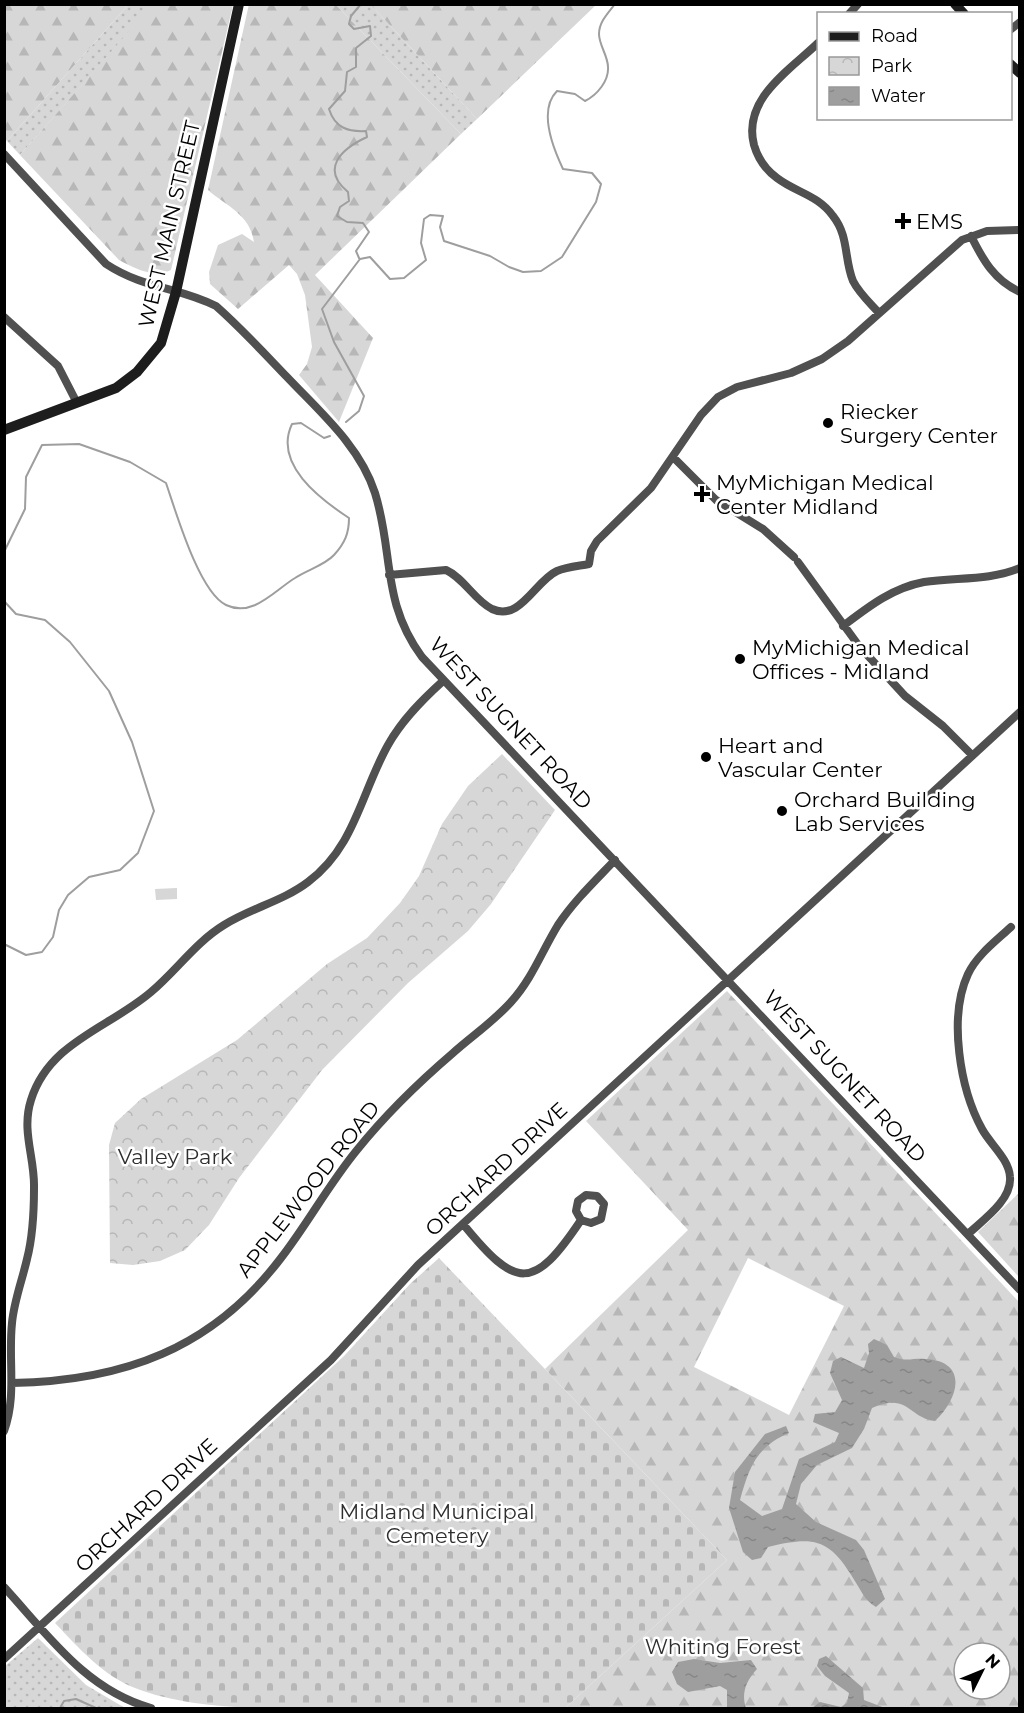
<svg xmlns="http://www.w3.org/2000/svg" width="1024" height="1713" font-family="Montserrat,sans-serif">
<defs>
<pattern id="grass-dots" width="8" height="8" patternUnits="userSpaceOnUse" patternTransform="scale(1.5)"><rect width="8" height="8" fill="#d7d7d7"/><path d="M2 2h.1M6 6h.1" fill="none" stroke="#b7b7b7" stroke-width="1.8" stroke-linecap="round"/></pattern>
<pattern id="forest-firs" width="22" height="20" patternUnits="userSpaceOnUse" patternTransform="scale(1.5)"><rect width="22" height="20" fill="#d7d7d7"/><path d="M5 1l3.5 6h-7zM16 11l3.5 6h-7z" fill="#b7b7b7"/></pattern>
<pattern id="cemetery-stones" width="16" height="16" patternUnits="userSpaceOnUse" patternTransform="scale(1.5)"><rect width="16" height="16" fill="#d7d7d7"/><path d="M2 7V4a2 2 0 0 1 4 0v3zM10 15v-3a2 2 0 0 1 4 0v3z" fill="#b7b7b7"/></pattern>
<pattern id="park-crowns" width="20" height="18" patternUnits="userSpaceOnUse" patternTransform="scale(1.5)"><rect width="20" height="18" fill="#d7d7d7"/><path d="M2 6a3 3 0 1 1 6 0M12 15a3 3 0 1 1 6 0" fill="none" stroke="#b7b7b7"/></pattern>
<pattern id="water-ripples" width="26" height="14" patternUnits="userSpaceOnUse" patternTransform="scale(1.5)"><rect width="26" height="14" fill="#9e9e9e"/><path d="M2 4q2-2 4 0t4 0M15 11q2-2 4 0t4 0" fill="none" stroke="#868686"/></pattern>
</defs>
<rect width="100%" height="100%" fill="#fff"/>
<path fill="url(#grass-dots)" d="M128 5H153L20 155 7 141Z
M336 5H371L477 119 461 134Z
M38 1638 86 1685 125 1708H5V1666Z"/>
<path fill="url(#forest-firs)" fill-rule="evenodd" d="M5 4 128 5 7 141 4 138Z
M153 4 233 5 171 270C153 278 136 269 119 260L20 155Z
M249 4 336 5 461 134 315 275 373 338 339 422 299 375 307 364 312 347 305 295 297 274 289 265 238 309 210 284 209 272 218 245 242 234 254 242C250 214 226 206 208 190Z
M371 5H596L477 119Z
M727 991 1019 1302V1708H565L727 1560 545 1369 688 1230 586 1121ZM748 1258 844 1306 789 1415 694 1367ZM964 1653H1000V1689H964Z
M1019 1193 1020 1275 1018 1276 978 1232Z"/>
<path fill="url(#cemetery-stones)" d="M439 1258 727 1560 565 1708C491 1709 417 1708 342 1708 278 1708 196 1712 135 1688 102 1675 79 1648 55 1623L344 1356 410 1284Z"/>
<path fill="url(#park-crowns)" d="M502 754 555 810 491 904 468 931 408 983 322 1070 239 1178 209 1225 185 1250 160 1261 133 1265 110 1263 109 1145 115 1123 141 1099 237 1040 327 964 367 938 400 903 419 876 442 824 468 786Z"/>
<path fill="#d7d7d7" d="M177 888V899L156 900 155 889Z"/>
<path fill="url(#water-ripples)" d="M874 1339 887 1345 894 1357C906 1362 913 1358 925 1359 970 1361 958 1400 935 1421 908 1418 909 1392 872 1408L864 1429 852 1448 817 1465 801 1484 796 1504 816 1522 856 1540 864 1550 885 1599 876 1607C864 1600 861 1590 853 1578 829 1538 813 1536 768 1547L761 1558 752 1560 743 1552 729 1508 735 1472 765 1434 786 1426 789 1433C756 1447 749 1468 740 1500L762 1516 782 1509 799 1459 835 1442 839 1433 813 1422 815 1414 835 1412 842 1400 830 1373 833 1361 841 1357 864 1368 869 1353 868 1344Z
M826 1656 863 1688 864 1700 885 1708H812L820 1702 841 1707 847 1703 849 1693 825 1676 817 1666 819 1659Z
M694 1659 720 1663 751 1660 757 1669C746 1681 741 1693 746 1708H727V1690L720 1686 688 1692 677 1684 672 1672 678 1662Z"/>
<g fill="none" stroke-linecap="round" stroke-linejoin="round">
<path stroke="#9e9e9e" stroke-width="2" d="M359 258 356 251 369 232 363 223 347 222 337 216 340 207 349 201 348 192C320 169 341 149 367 137L366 131C348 132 335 128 329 109L345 91 347 72 356 67V48L371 36 370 26 354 29 349 24 351 16 361 4
M346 422 359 411 364 396 334 342 322 309 360 259 370 257 390 279 404 278 426 260 421 243 424 219 430 215 443 216 440 227 444 241 490 256 509 267 523 272 541 271 562 257 596 202 601 184 592 173 563 169C553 148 538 110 557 91L575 94 585 101C597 95 609 81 608 67 608 56 599 45 599 34 599 22 608 13 615 4
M4 552 25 509 26 477 42 445 79 444 130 462 166 483C176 512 199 592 226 605 253 618 275 590 295 578 307 570 325 565 334 555 345 543 349 533 349 518 320 499 273 464 292 424L301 423 324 438 330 436
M4 601 16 614 45 620 70 642 109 691 132 742 154 811 138 853 120 870 89 877 68 895 59 910 53 937 42 952 26 955 4 944
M60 1708 64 1701 76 1699 96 1708"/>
<path stroke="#505050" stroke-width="8" d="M849 14 858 4
M1010 30 1020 22
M818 43C790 70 742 99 754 145 758 159 766 170 777 178 797 193 818 195 833 216 849 236 844 259 853 281 859 293 870 303 879 313
M4 154 106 264C144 289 179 287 216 306 241 328 264 353 287 377 320 412 360 446 375 493 394 554 381 601 422 657L1020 1290
M971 236C983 260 994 280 1020 292
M4 317 58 366 77 403
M673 457 716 500 763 529 794 557
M798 562 859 646 905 696 943 726 972 755
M389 575 446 570C464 578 474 600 492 609 520 622 535 581 557 571 567 567 579 566 589 564L591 551 597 541 651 488 701 415 718 397 737 387 791 373 822 359 848 341 962 240 987 231 1020 230
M843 626C868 607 892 588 924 582 956 577 989 581 1020 568
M463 1224C516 1289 533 1292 581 1220L576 1211 578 1201 586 1195 597 1196 604 1204 601 1219 591 1223 581 1220
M968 1234C983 1220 1012 1200 1010 1177 1009 1159 990 1144 982 1129 960 1089 948 1017 968 974 977 955 996 941 1011 927
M12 1383C123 1381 212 1349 281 1258 308 1223 329 1184 357 1150 386 1114 418 1083 453 1053 472 1036 493 1022 511 1002 532 979 542 951 558 925 574 901 595 881 615 860
M4 1431C17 1396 8 1360 12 1323 14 1301 22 1281 27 1259 33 1236 34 1212 34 1188 35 1158 21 1131 31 1100 49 1042 109 1028 151 992 176 971 196 942 224 925 251 908 283 901 308 882 355 847 361 793 388 745 402 720 422 700 443 681
M4 1587C48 1635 86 1690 151 1708
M4 1659 331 1360 418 1265 1020 712"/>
<path stroke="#1d1d1d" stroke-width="10" d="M955 4 964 14
M1010 64 1020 73
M4 430 116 388 137 372 161 343 176 292 239 4"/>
</g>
<g fill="#000" stroke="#fff" stroke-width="2">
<path d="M900 212h6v6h6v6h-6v6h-6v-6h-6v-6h6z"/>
<circle cx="828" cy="423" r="6"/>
<path d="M699 485h6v6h6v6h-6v6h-6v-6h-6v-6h6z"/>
<circle cx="740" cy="659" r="6"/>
<circle cx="706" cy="757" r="6"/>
<circle cx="782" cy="811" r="6"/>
</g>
<g text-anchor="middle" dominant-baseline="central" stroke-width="5" stroke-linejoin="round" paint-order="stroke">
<g font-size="21" fill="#000" stroke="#fff" text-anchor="start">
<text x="916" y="221">EMS</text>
<text x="840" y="411">Riecker<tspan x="840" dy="24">Surgery Center</tspan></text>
<text x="716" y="482">MyMichigan Medical<tspan x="716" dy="24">Center Midland</tspan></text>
<text x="752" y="647">MyMichigan Medical<tspan x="752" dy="24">Offices - Midland</tspan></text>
<text x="718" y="745">Heart and<tspan x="718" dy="24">Vascular Center</tspan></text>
<text x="794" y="799">Orchard Building<tspan x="794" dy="24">Lab Services</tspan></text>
</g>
<g font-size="21" fill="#000" stroke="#fff">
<text transform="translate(169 224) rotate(-77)">WEST MAIN STREET</text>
<text transform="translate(511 723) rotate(47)">WEST SUGNET ROAD</text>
<text transform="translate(845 1076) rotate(47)">WEST SUGNET ROAD</text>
<text transform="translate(496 1169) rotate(-43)">ORCHARD DRIVE</text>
<text transform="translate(308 1189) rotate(-52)">APPLEWOOD ROAD</text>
<text transform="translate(146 1505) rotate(-43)">ORCHARD DRIVE</text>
</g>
<g font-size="21" fill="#2e2e2e" stroke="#fff">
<text x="175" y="1156">Valley Park</text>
<text x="437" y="1511">Midland Municipal<tspan x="437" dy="24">Cemetery</tspan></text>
<text x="723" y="1646">Whiting Forest</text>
</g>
</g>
<rect width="1024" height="1713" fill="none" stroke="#000000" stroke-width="12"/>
<rect x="817" y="12" width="195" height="108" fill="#ffffff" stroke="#999999" stroke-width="1.5"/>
<rect x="829" y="32" width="30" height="9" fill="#1d1d1d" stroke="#999999" stroke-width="1.5"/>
<text x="871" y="42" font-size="18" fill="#000000">Road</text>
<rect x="829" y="57" width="30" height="18" fill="url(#park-crowns)" stroke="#999999" stroke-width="1.5"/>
<text x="871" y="72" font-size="18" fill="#000000">Park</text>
<rect x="829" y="87" width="30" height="18" fill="url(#water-ripples)" stroke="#999999" stroke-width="1.5"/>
<text x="871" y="102" font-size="18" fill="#000000">Water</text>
<g transform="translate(982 1671) rotate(47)"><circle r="28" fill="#ffffff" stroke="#999999" stroke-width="1.5"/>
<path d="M0-4.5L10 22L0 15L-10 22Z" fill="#000000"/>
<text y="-9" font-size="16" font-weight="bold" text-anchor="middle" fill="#000000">N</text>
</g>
</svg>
